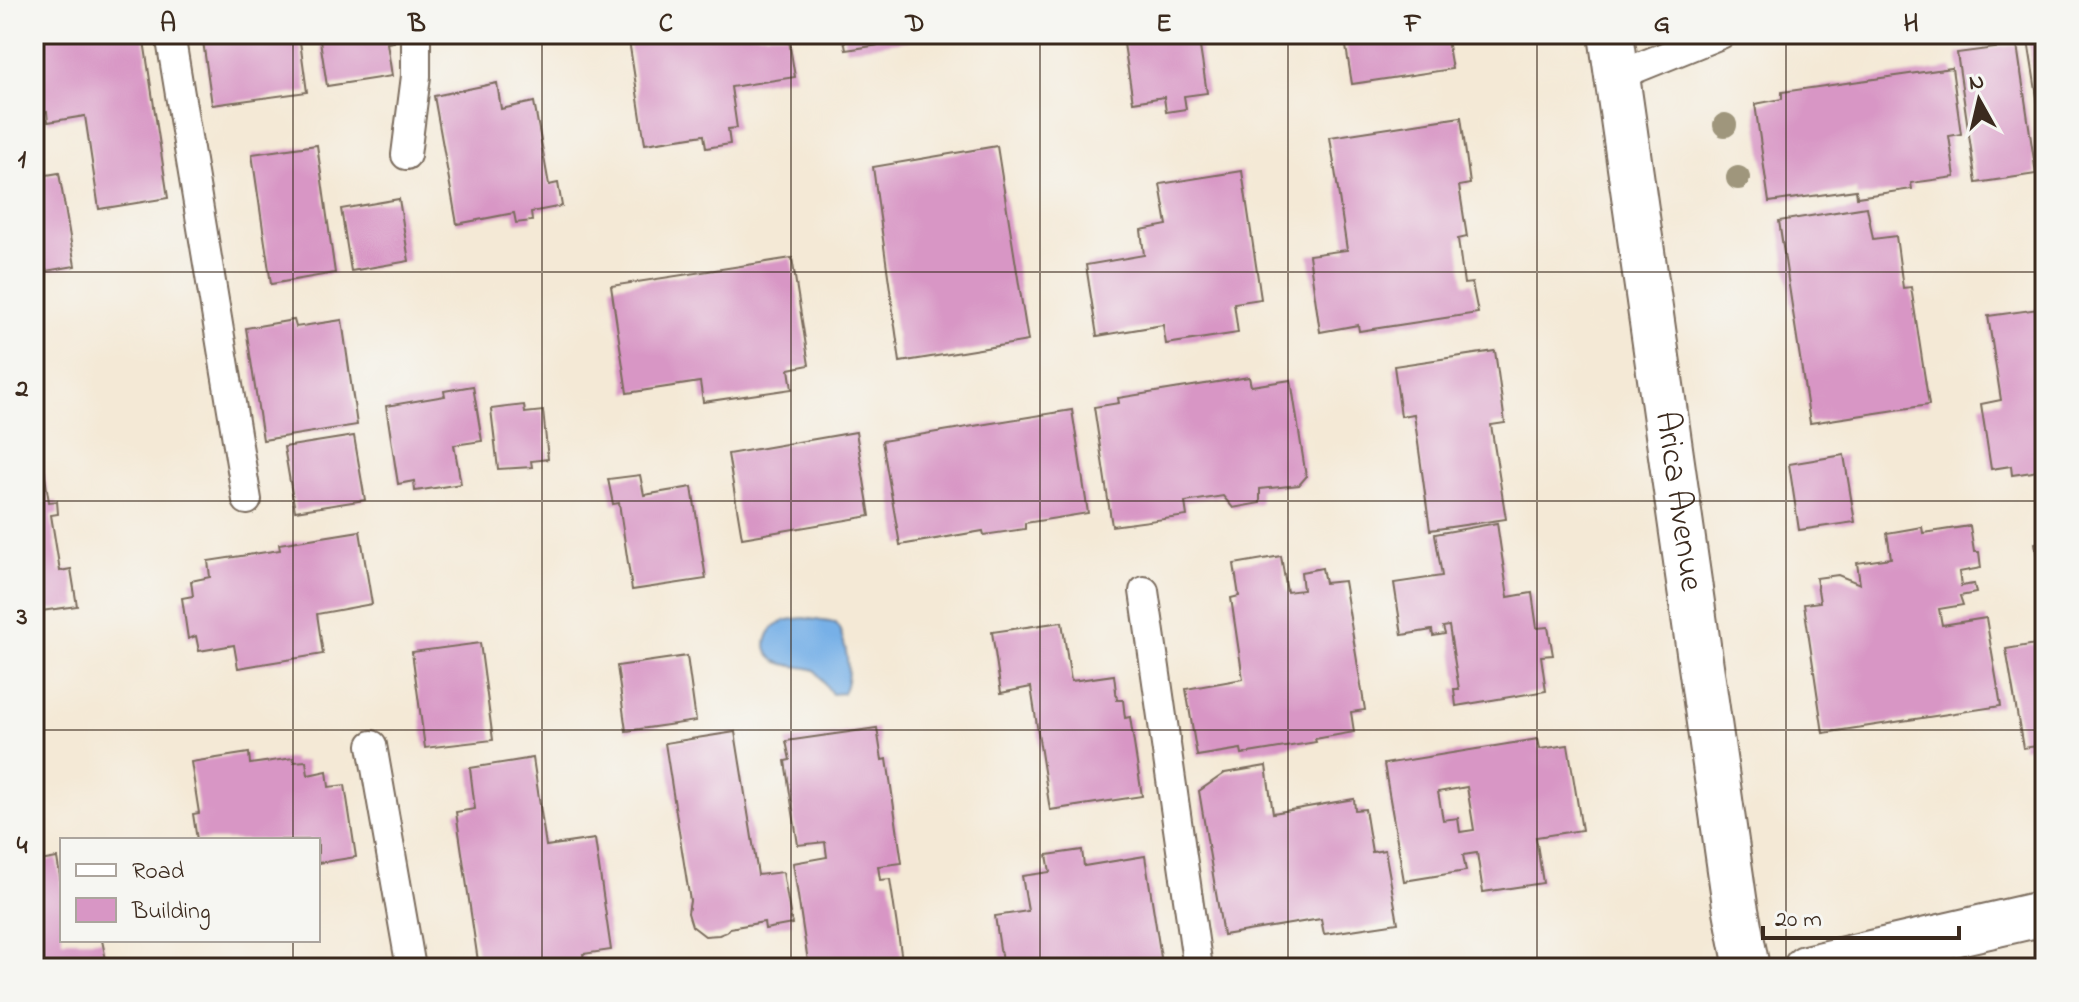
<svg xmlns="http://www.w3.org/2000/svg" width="2079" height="1002" font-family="'Indie Flower',sans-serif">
<rect width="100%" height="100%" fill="#f6f6f2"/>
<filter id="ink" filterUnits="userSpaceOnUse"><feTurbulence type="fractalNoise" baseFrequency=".0125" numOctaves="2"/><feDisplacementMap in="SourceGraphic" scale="16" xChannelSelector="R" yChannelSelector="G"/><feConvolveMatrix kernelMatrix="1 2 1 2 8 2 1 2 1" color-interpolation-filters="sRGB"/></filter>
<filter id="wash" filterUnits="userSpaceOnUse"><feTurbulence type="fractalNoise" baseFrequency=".006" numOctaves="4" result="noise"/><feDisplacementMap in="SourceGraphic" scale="32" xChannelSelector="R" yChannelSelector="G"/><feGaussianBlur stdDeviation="1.8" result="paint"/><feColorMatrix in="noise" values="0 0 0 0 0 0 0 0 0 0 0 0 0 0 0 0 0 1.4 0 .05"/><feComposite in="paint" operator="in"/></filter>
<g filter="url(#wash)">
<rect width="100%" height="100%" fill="#f4e9d6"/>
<path fill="#77b0e7" stroke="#596d82" stroke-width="2" d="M804 618 836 623C846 640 853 675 843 693L832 694 815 670C802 666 788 667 776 661 758 651 767 626 784 621 790 619 797 619 804 618Z"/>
<g id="blocks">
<path fill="#d896c5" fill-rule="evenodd" d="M59 34H143L168 198 99 209 85 116 48 122 47 112 34 114V38Z
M202 34H299L307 92 212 105Z
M319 34H393L394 42 387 43 392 76 327 86Z
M628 34H788L795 77 731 87 737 128 728 129 730 144 706 148 704 135 645 144Z
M843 34H930L931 37 846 50Z
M1139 34H1198L1207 93 1184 96 1186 109 1166 112 1164 97 1133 102 1124 44 1140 40Z
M1344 34H1446L1452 69 1352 84Z
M2027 34H2045V134L2043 135Z
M2017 45 2036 174 1976 183 1957 53Z
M1952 68 1961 134 1949 136 1955 177 1911 183 1912 189 1857 197 1856 190 1769 202 1755 104 1782 99V92Z
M497 83 501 109 534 102 549 185 558 183 562 206 531 212 532 221 516 223 514 213 457 224 434 96Z
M1461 117 1470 184 1459 186 1467 237 1458 239 1464 284 1472 283 1478 313 1359 331 1358 325 1320 332 1309 255 1347 250 1330 137Z
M317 145 335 273 271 284 252 154Z
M997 146 1028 341 900 362 873 167Z
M1242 171 1261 299 1234 303 1238 333 1166 344 1163 325 1097 336 1086 265 1144 255 1141 230 1167 225 1160 184Z
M59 173 75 266 34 273V177Z
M399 199 409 261 351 271 341 209Z
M1867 207 1873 239 1896 236 1903 288 1911 287 1929 405 1810 423 1779 221Z
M792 258 809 365 789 369 792 389 703 402 700 382 627 393 611 286Z
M2045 290V470L2012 475 2011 466 1991 469 1981 404 2001 400 1988 316 2039 309 2037 292Z
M294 320 296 327 342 320 357 425 263 440 246 328Z
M1495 351 1505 423 1491 425 1506 519 1430 530 1414 414 1401 416 1394 366Z
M1249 377 1251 386 1291 380 1306 477 1299 485 1260 489V503L1233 508 1223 496 1185 502 1187 516 1112 526 1094 407 1119 403 1118 398Z
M473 386 482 441 454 445 461 484 415 491 414 481 398 484 386 406 445 396 444 391Z
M524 405 525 413 543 411 548 459 531 461 532 467 498 469 491 409Z
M1072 410 1088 513 1025 523V529L984 535 983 531 900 545 882 441Z
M856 432 870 516 742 538 728 454Z
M354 436 365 500 295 511 284 447Z
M40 445 49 502 57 501 58 514 51 515 60 571 71 569 77 606 34 612V446Z
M1844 455 1855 522 1799 530 1789 464Z
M640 475 644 495 692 487 706 579 632 590 619 503 613 504 608 479Z
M1497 523 1508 597 1532 593 1537 628 1548 627 1553 655 1541 656 1546 691 1456 706 1454 689H1459L1449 626 1443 627 1445 634 1433 636 1432 630 1402 635 1394 583 1442 576 1435 534Z
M1970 526 1974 552H1979L1981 568 1959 572 1961 586 1974 584 1976 593 1960 596 1963 605 1939 609 1942 625 1986 618 2001 706 1823 733 1804 604 1820 602 1816 578 1838 575 1860 584 1857 563 1891 558 1887 533 1922 527 1923 533Z
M360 531 372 604 317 614 323 654 238 668 234 645 199 651 196 636 188 639 182 598 193 596 191 581 210 577 208 561 280 550 279 544Z
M2045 541V595H2043L2035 543Z
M1281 556 1287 592 1303 590 1301 572 1322 568 1325 583 1344 581 1365 710 1351 712 1354 732 1315 739 1316 742 1242 754 1241 749 1197 756 1186 689 1243 679 1231 598 1239 596 1234 564Z
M1062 622 1071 681 1114 675 1117 700H1123L1125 718 1130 717 1142 796 1050 810 1031 687 1001 693 992 632Z
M2041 632H2045V745L2023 748 2006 649 2042 643Z
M480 643 493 740 425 748 412 652Z
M687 656 696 721 626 731 617 666Z
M877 728 882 760 887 759 902 863 878 866 880 880 890 879 902 960 880 963 881 968H809L793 863 827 857 825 842 798 845 785 761 790 760 786 741Z
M735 732 758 875 783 872 792 924 765 929 764 922 730 928 727 932 719 935 705 936 692 926 688 913 690 901 665 743Z
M1538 739 1540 749 1568 745 1582 830 1536 837 1543 883 1483 892 1477 853 1463 855 1466 871 1404 881 1384 764ZM1467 787 1474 830 1460 832 1458 818 1443 820 1438 792Z
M249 753 250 764 293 758 294 762 306 761 308 775 327 771 329 787 345 785 356 857 318 863V840H197L193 814 199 813 191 762Z
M533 758 546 846 595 839 611 950 583 954 585 968H479L456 812 475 809 470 768Z
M1266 766 1273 813 1354 799 1355 810 1365 809 1372 852 1385 850 1398 923 1324 934 1321 919 1223 935 1199 791 1225 773Z
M1082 850 1084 866 1145 856 1162 964 1135 968H1003L995 916 1028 911 1022 876 1050 872 1047 855Z
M57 858 62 888V940H102L106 960 58 968H34V862Z"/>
</g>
</g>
<g filter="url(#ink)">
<use href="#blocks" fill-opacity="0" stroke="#7c6d5e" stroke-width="2"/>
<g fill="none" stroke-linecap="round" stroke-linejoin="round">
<g stroke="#7c6d5e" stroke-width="32">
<path id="lane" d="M170 34 247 500
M1617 76 1721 34
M406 155 416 76V34
M1144 591 1198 968
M372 745 411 968"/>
</g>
<g stroke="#7c6d5e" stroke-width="48">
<g id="street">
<path id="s1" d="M1611 34 1735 905 1747 968"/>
<path d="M1806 968 2045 913"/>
</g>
</g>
<use href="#lane" stroke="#fff" stroke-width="28"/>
<use href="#street" stroke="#fff" stroke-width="44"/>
</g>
<g fill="#9f967c">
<circle cx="1725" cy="125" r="12"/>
<circle cx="1738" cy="178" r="12"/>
</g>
</g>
<path fill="none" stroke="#3b2a1e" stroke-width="2" stroke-opacity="0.55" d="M293 34V840M542 34V968M791 34V968M1040 34V968M1288 34V968M1537 34V968M1786 34V968M34 272H2045M34 501H2045M34 730H2045M293 940V968"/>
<g text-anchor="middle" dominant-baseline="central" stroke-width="6" stroke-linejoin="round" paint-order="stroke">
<g font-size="34" fill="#3b2a1e" stroke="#f6f6f2">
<text stroke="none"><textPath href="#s1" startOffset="472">Arica Avenue</textPath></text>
</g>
</g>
<rect width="2079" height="1002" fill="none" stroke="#f6f6f2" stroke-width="88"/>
<rect x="60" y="838" width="260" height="104" fill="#f6f6f2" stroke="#aba49d" stroke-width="2"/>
<rect x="76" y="864" width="40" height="12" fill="#ffffff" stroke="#aba49d" stroke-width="2"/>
<text x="132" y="878" font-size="24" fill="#3b2a1e">Road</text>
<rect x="76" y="898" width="40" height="24" fill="#d896c5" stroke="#aba49d" stroke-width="2"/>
<text x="132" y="918" font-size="24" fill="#3b2a1e">Building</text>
<g transform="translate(1979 100) rotate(352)" stroke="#f6f6f2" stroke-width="6" paint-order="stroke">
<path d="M0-6L14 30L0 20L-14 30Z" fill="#3b2a1e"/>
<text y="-12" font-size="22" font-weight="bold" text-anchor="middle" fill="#3b2a1e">N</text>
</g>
<path d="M1763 926v12h196v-12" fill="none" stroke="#3b2a1e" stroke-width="4"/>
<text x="1775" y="926" font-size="24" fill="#3b2a1e" stroke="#f6f6f2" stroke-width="6" paint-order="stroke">20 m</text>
<rect x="44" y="44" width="1991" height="914" fill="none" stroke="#3b2a1e" stroke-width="3"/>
<g font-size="26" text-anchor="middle" font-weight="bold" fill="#3b2a1e">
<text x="168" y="31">A</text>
<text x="417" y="31">B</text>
<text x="666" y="31">C</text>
<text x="915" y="31">D</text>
<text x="1164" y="31">E</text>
<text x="1413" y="31">F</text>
<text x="1662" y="31">G</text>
<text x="1911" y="31">H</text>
<text x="22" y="167">1</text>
<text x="22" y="396">2</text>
<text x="22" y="624">3</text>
<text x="22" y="853">4</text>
</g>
</svg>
